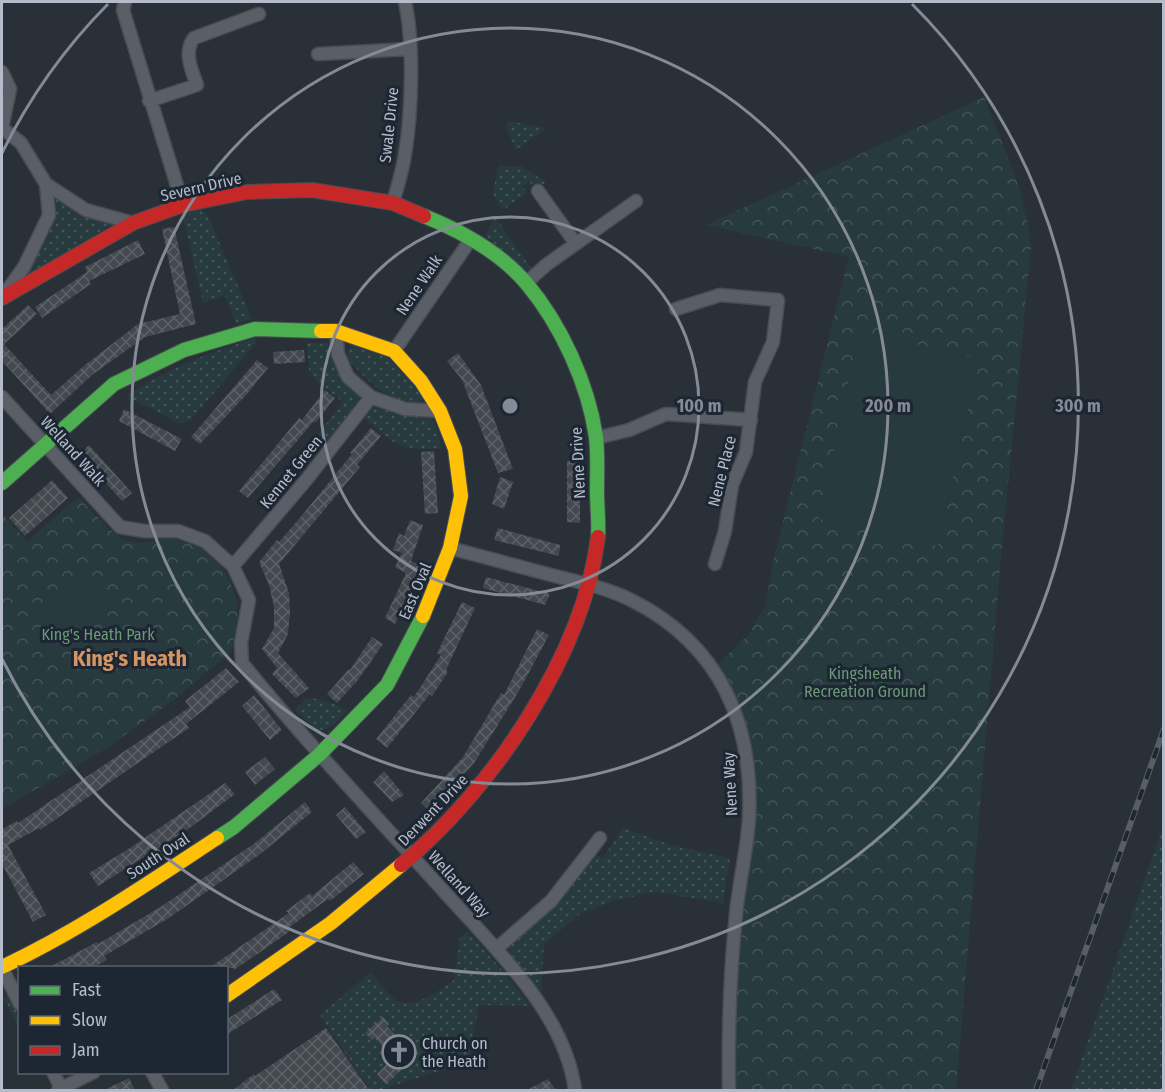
<svg xmlns="http://www.w3.org/2000/svg" width="1165" height="1092" font-family="'Fira Sans Condensed',sans-serif">
<defs>
<pattern id="grass-dots" width="8" height="8" patternUnits="userSpaceOnUse" patternTransform="scale(1.5)"><rect width="8" height="8" fill="#273a3e"/><path d="M2 2h.1M6 6h.1" fill="none" stroke="#445559" stroke-width="1.8" stroke-linecap="round"/></pattern>
<pattern id="park-crowns" width="20" height="18" patternUnits="userSpaceOnUse" patternTransform="scale(1.5)"><rect width="20" height="18" fill="#273a3e"/><path d="M2 6a3 3 0 1 1 6 0M12 15a3 3 0 1 1 6 0" fill="none" stroke="#445559"/></pattern>
<pattern id="building-cross-hatch" width="8" height="8" patternUnits="userSpaceOnUse" patternTransform="scale(1.5)"><rect width="8" height="8" fill="#444950"/><path d="M0 0l8 8M0 8l8-8" fill="none" stroke="#5d6168"/></pattern>
</defs>
<rect width="100%" height="100%" fill="#2a3038"/>
<path fill="url(#grass-dots)" d="M509 121 547 128 516 150 506 127Z
M498 166H521L546 182 537 189 529 182 523 187 527 193 503 210 493 194Z
M58 199 94 220 113 224 30 274 27 270C45 243 53 233 56 200Z
M200 209 207 214 252 319 236 323 225 295 203 303 183 216Z
M495 217 531 268 527 271 485 236Z
M254 338 256 343 190 421 179 423 126 396C168 368 206 354 254 338Z
M307 343H328L333 360 363 394 307 469 297 462 343 402 320 384 309 371Z
M353 343 385 355 425 395 420 402C392 408 365 378 348 359L347 351Z
M375 404 395 413 432 419 439 435 441 448C397 452 395 443 362 417Z
M313 698 338 705 347 711C323 738 318 735 295 709L305 699Z
M1163 827V1090H1071Z
M623 828 671 845 730 858 723 903 654 892 613 901 581 913 544 944 541 993 509 954V943L563 897 594 854 603 858Z
M468 932 502 970 530 1006 479 1005 468 1062 379 1090H370L320 1015 371 972C378 980 384 991 393 998 411 1013 438 991 454 980L460 937Z
M9 995 19 1016V1029L4 998Z"/>
<path fill="url(#park-crowns)" d="M984 97C1002 145 1028 196 1031 248L1001 557 956 1090H737C733 1029 736 969 742 908 745 878 753 848 755 818 760 759 745 715 717 665L749 634 765 606 775 554 849 257 706 225Z
M78 497 109 529 123 540 144 543 169 537 197 545 217 559 229 578 238 605 236 630 230 653 173 700 107 748 2 809V514L27 541Z"/>
<path fill="#273a3e" d="M859 332 979 358 938 546 819 519Z
M88 579 108 609 61 642 40 612Z"/>
<path fill="url(#building-cross-hatch)" d="M174 227 196 324 145 337 92 375 50 414 2 361V329L28 305 37 314 4 344 51 395 85 365 138 324 180 314 162 229Z
M138 240 145 254 89 281 91 284 42 318 35 307 87 272 85 267Z
M304 350 305 362 274 364 273 352Z
M458 353 481 385 513 469 498 473 462 380 447 361Z
M257 360 268 368 248 393 200 444 191 437Z
M325 390 335 398 316 422 314 421 248 498 239 491 299 418 302 420Z
M124 409 182 439 175 451 119 421Z
M371 428 381 436 357 465 360 467 279 564 289 593 290 611 288 634 278 653 309 688 296 698 272 674 277 668 262 649 274 628V607L269 585 259 562 277 540 279 542 299 519 352 454 350 453Z
M89 445 132 493 122 501 80 454Z
M434 451 438 513 425 514 421 452Z
M580 460V523L567 522V461Z
M500 477 513 482 504 509 492 504Z
M52 480 68 498 25 536 9 518Z
M410 520 423 525 411 561 422 566 395 624 385 618 406 573 395 567 402 553 393 550 399 533 404 536Z
M498 528 560 545 559 556 494 540Z
M486 577 550 594 545 605 483 588Z
M462 602 475 608 446 670 448 672 432 696 430 694 387 748 376 739 411 695 414 697 441 655 437 653Z
M537 629 549 635 519 691 474 763 430 812 421 803 463 757 501 693 504 695Z
M372 637 383 644 358 680 337 703 327 694 349 669 350 670Z
M226 668 239 682 186 724 189 728 40 830 39 828 8 845 46 915 33 922 2 864V829L17 821 18 823 190 707 185 701Z
M254 695 282 730 270 740 242 706Z
M265 757 275 769 255 785 245 772Z
M384 771 404 795 392 802 373 782Z
M225 783 235 794 187 830 98 886 89 873 130 848Z
M305 802 312 812 259 855 169 918 104 956 107 960 92 968H48L97 942 98 944 162 906 255 843Z
M345 807 366 832 356 839 336 815Z
M353 862 364 874 330 901 328 899 287 929 289 932 234 970 233 968H209L289 913 286 911 310 893 312 896Z
M274 989 282 1000 226 1035V1020Z
M383 1017 389 1024 387 1026 410 1051 408 1053 413 1059 386 1084 377 1074 393 1058 375 1038 372 1040 365 1033Z
M326 1028 369 1090H233L254 1074 255 1076Z
M129 1078 135 1090H104Z
M548 1079 556 1090H527Z"/>
<g fill="none" stroke-linecap="round" stroke-linejoin="round">
<g stroke="#484c53" stroke-width="15">
<path id="street" d="M125 2 123 10 183 205
M318 54 409 49
M2 72 10 89 2 128
M149 101 197 85C192 71 183 52 194 38L259 14
M2 128 21 143 46 184 86 210 133 223
M538 191 576 244
M393 203C397 187 403 170 405 154 412 112 414 42 405 2
M526 283 546 265 636 201
M6 292 24 267 49 215 46 184
M676 309 720 295 778 300 773 342 755 382 746 452 732 485 725 531 715 564
M336 331 338 354 348 377 371 397 405 409 440 411
M394 351 471 239
M2 397 120 527 144 531H178L205 541 233 566 249 600 241 643 242 663C289 721 339 776 389 831 417 861 444 892 472 922 515 970 566 1023 575 1090
M596 438 629 430 666 414 751 420
M450 548C484 557 518 566 551 575 579 582 608 588 633 601 721 646 754 725 749 819 747 851 739 882 736 914 730 973 728 1031 729 1090
M233 566 307 479 371 397
M496 949 551 901 600 838
M2 968 20 1004
M53 1072 62 1090
M152 1072 162 1090
M58 1090 94 1072"/>
</g>
<g stroke="#484c53" stroke-width="16">
<path id="fast" d="M424 216C461 231 501 253 527 284 561 325 588 383 596 437 598 454 597 474 597 491 597 507 599 522 598 537
M2 483 114 384 184 350 255 329 321 331
M217 838 234 827 319 755 387 685 423 616"/>
</g>
<g stroke="#484c53" stroke-width="16">
<path id="slow" d="M321 331H336L394 351 421 381 440 411 455 449 461 496 450 548 423 616
M2 967C77 932 147 884 217 838
M226 996 331 923 401 865"/>
</g>
<g stroke="#484c53" stroke-width="16">
<path id="jam" d="M2 298 133 223 183 205 247 192 312 190 393 203 424 216
M401 865C492 790 583 656 598 537"/>
</g>
<use href="#street" stroke="#5a5e66" stroke-width="12"/>
<use href="#fast" stroke="#4caf50" stroke-width="14"/>
<use href="#slow" stroke="#ffc107" stroke-width="14"/>
<use href="#jam" stroke="#c62828" stroke-width="14"/>
<g stroke="#595d64" stroke-width="6">
<path id="rail" d="M1036 1090 1164 729"/>
</g>
<use href="#rail" stroke="#1d2633" stroke-width="4" stroke-dasharray="11" stroke-linecap="butt"/>
</g>
<g fill="none" stroke="#848b96" stroke-width="3">
<circle cx="510" cy="406" r="189"/>
<circle cx="510" cy="406" r="378"/>
<path d="M2 153A568 568 0 0 1 108 4M912 4A568 568 0 1 1 2 659"/>
</g>
<defs>
<g id="church-ring" transform="scale(1.725)"><circle r="9.5" fill="#1d2633" stroke="#848b96" stroke-width="1.5"/><path d="M-1.2-6h2.4v3.5h3.3v2.4h-3.3V6h-2.4V-.1h-3.3v-2.4h3.3Z" fill="#848b96"/></g>
</defs>
<g fill-rule="evenodd">
<use href="#church-ring" x="399" y="1052"/>
</g>
<g text-anchor="middle" dominant-baseline="central" stroke-width="6" stroke-linejoin="round" paint-order="stroke">
<g font-size="16" fill="#b4bcc9" stroke="#1d2633">
<text transform="translate(389 125) rotate(-84)">Swale Drive</text>
<text transform="translate(201 187) rotate(-13)">Severn Drive</text>
<text transform="translate(419 285) rotate(-56)">Nene Walk</text>
<text transform="translate(73 451) rotate(48)">Welland Walk</text>
<text transform="translate(578 463) rotate(-93)">Nene Drive</text>
<text transform="translate(722 471) rotate(-76)">Nene Place</text>
<text transform="translate(291 472) rotate(-51)">Kennet Green</text>
<text transform="translate(415 591) rotate(-67)">East Oval</text>
<text transform="translate(730 784) rotate(-93)">Nene Way</text>
<text transform="translate(433 810) rotate(-46)">Derwent Drive</text>
<text transform="translate(158 856) rotate(-33)">South Oval</text>
<text transform="translate(459 884) rotate(48)">Welland Way</text>
</g>
<g font-size="16" fill="#6b9a76" stroke="#1d2633">
<text x="98" y="634">King's Heath Park</text>
<text x="865" y="673">Kingsheath<tspan x="865" dy="18">Recreation Ground</tspan></text>
</g>
<g font-size="16" fill="#b4bcc9" stroke="#1d2633" text-anchor="start">
<text x="422" y="1043">Church on<tspan x="422" dy="18">the Heath</tspan></text>
</g>
<g font-size="22" font-weight="bold" fill="#d59563" stroke="#1d2633">
<text x="130" y="658">King's Heath</text>
</g>
</g>
<circle cx="510" cy="406" r="9" fill="#848b96" stroke="#1d2633" stroke-width="3"/>
<g font-size="18" text-anchor="middle" font-weight="bold" fill="#848b96" stroke="#1d2633" stroke-width="6" stroke-linejoin="round" paint-order="stroke">
<text x="699" y="412">100 m</text>
<text x="888" y="412">200 m</text>
<text x="1078" y="412">300 m</text>
</g>
<rect width="1165" height="1092" fill="none" stroke="#b4bcc9" stroke-width="6"/>
<rect x="18" y="966" width="210" height="108" fill="#1d2633" stroke="#59626f" stroke-width="1.5"/>
<rect x="30" y="986" width="30" height="9" fill="#4caf50" stroke="#59626f" stroke-width="1.5"/>
<text x="72" y="996" font-size="18" fill="#b4bcc9">Fast</text>
<rect x="30" y="1016" width="30" height="9" fill="#ffc107" stroke="#59626f" stroke-width="1.5"/>
<text x="72" y="1026" font-size="18" fill="#b4bcc9">Slow</text>
<rect x="30" y="1046" width="30" height="9" fill="#c62828" stroke="#59626f" stroke-width="1.5"/>
<text x="72" y="1056" font-size="18" fill="#b4bcc9">Jam</text>
</svg>
